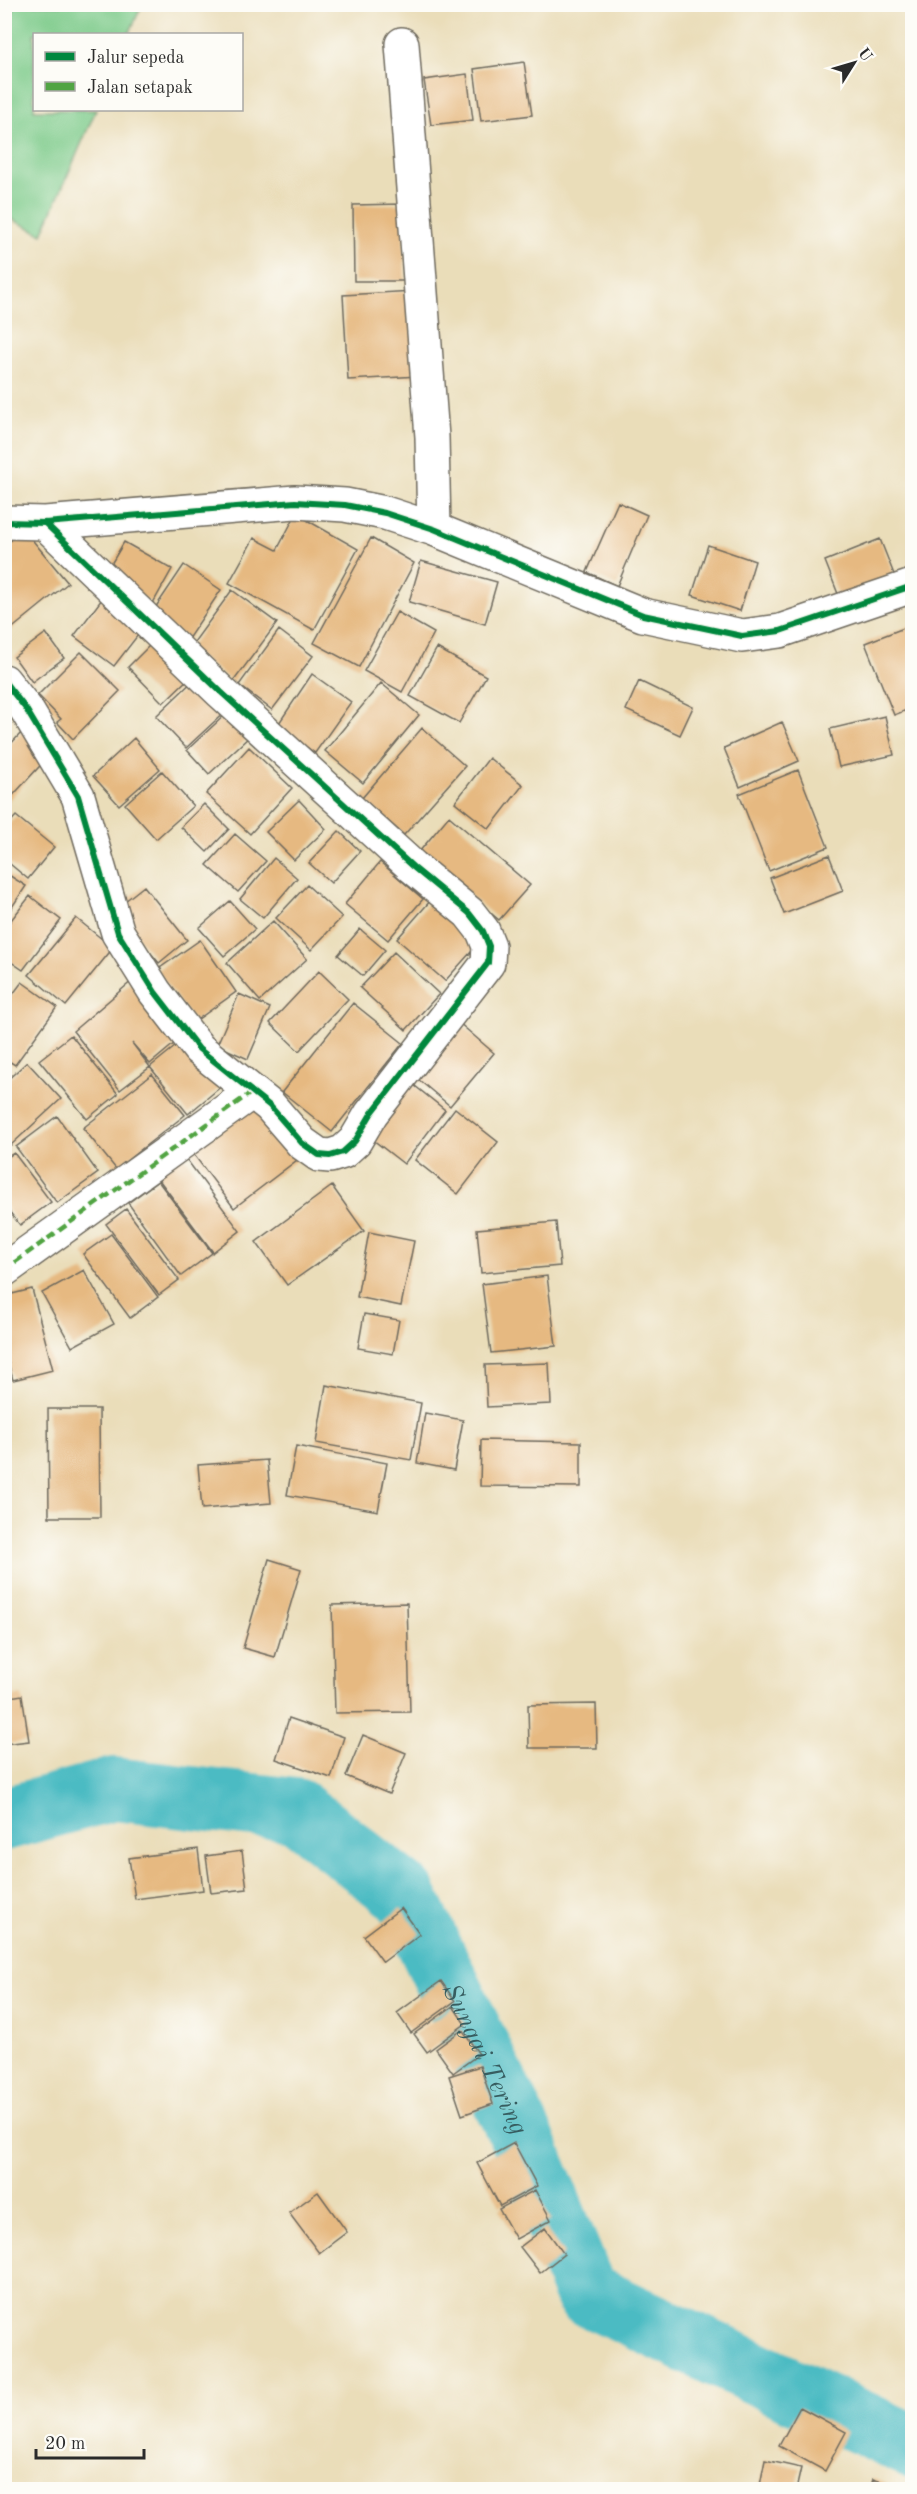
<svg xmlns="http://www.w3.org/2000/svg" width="917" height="2494" font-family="'Old Standard TT',serif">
<rect width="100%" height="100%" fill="#fdfcf7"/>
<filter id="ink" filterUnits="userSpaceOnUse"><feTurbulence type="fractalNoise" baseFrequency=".0167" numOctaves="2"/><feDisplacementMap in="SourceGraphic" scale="12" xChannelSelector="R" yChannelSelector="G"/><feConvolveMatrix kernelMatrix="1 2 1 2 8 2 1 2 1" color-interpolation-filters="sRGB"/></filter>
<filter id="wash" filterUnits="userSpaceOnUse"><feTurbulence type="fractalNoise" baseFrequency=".008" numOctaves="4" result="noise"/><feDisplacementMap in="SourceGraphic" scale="24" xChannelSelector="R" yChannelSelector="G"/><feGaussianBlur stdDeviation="1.35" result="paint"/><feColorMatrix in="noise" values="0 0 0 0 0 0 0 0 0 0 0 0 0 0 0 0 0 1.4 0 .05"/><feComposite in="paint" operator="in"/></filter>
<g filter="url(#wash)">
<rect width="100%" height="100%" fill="#eaddb9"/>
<path fill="#7bca89" stroke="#537a5a" stroke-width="1.5" d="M15 5H142L129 34H34V110H96L42 234 5 216 4 36Z"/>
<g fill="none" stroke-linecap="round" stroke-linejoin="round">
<path stroke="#4cbbc3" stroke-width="64" id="s1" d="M4 1819 114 1789 296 1810 405 1895 525 2144 586 2294 912 2446"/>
</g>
<g id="blocks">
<path fill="#e6b981" d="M524 62 532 115 481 121 474 69Z
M467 74 473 120 431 125 424 80Z
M403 204 405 281H354L353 205Z
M414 291 419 376 348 380 343 295Z
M618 502 647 515 617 586 587 572Z
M296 514 358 549 314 630 229 583 254 538 277 550Z
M24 530 68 583 4 635V546Z
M371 538 414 563 359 667 314 643Z
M880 539 897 582 842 604 825 561Z
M124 542 172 569 153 603 104 576Z
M708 545 755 561 740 611 692 595Z
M421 561 497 582 485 624 409 602Z
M184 565 221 590 188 639 151 614Z
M232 590 277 623 233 682 189 649Z
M105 595 145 626 114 666 74 636Z
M397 612 434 633 402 692 364 671Z
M909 626 912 635V708L894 715 865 643Z
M279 630 313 656 272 710 239 685Z
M46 633 64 658 32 682 14 657Z
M158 637 194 673 163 703 128 667Z
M437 648 486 676 459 723 410 696Z
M81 652 120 691 73 739 57 722 61 719 38 695Z
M312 674 351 702 315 753 277 726Z
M199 675 229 708 186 748 156 716Z
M639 681 693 707 680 735 626 710Z
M381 683 419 715 363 783 325 751Z
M227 713 249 737 209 774 187 750Z
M885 716 894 755 839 767 830 729Z
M782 722 799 761 740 787 724 748Z
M422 728 465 766 404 835 362 798Z
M22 732 49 756 4 805V751Z
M134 738 160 769 119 805 93 776Z
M249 747 292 788 250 834 206 794Z
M489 758 523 785 489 829 455 802Z
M798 770 828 847 769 871 739 794Z
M162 771 193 806 156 839 125 804Z
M299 800 326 829 294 860 266 832Z
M204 804 229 829 207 852 181 827Z
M16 816 54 847 28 879 4 859V829Z
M449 816 530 885 499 920 419 852Z
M339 831 360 851 331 883 309 863Z
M235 834 266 861 238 892 207 865Z
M829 855 843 891 784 914 770 878Z
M274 858 297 878 263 918 240 899Z
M380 862 423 899 388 940 345 904Z
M4 872 26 886 4 919Z
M307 885 342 917 311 950 276 918Z
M144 886 187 940 159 963 115 909Z
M30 896 61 920 23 970 4 957V929Z
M431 900 480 942 445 981 397 939Z
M230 901 255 929 224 956 199 928Z
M76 918 113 948 66 1006 29 975Z
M273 921 307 959 260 1001 227 963Z
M360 929 385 950 363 976 338 955Z
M200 940 236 992 194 1022 157 970Z
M394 952 439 994 406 1030 360 988Z
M319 971 348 999 299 1051 270 1023Z
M133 980 181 1038 150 1064 132 1043 150 1067 120 1090 73 1031Z
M22 982 57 1007 15 1065 4 1058V1006Z
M239 994 270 1008 248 1059 217 1045Z
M353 1003 403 1043 332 1132 282 1092Z
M458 1022 494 1053 450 1106 413 1075Z
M71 1035 118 1094 87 1119 39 1060Z
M186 1038 223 1085 188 1114 150 1067Z
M27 1062 61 1099 11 1145 4 1138V1083Z
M152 1074 185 1115 116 1169 83 1128Z
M405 1078 445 1110 404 1164 363 1132Z
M254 1103 297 1160 234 1208 191 1151Z
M455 1108 498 1142 458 1194 415 1160Z
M57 1116 98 1173 57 1203 16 1147Z
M178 1148 240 1231 213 1252 151 1169Z
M14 1153 51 1202 20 1225 4 1205V1159Z
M158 1181 212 1253 181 1276 128 1203Z
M332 1186 364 1231 287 1285 256 1242Z
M126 1209 179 1280 159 1295 106 1224Z
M556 1222 560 1266 481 1273 477 1229Z
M369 1232 414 1241 401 1306 357 1297Z
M111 1234 158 1297 130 1318 83 1254Z
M84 1270 114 1324 72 1347 42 1293Z
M547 1276 556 1346 491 1353 482 1284Z
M32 1289 53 1370 13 1380 4 1347V1296Z
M364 1314 399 1320 393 1354 358 1348Z
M549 1363 551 1404 487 1407 485 1365Z
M326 1385 421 1403 411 1460 316 1443Z
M48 1409H99L100 1517H49Z
M425 1413 463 1420 454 1470 417 1463Z
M481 1440 581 1442V1487L480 1486Z
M296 1446 387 1463 378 1511 287 1495Z
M267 1460 271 1503 202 1509 198 1465Z
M269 1559 301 1569 275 1657 243 1648Z
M407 1603 410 1712 335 1713 332 1605Z
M22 1695 29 1741 4 1744V1698Z
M596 1704 597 1748H529L528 1705Z
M289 1718 344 1737 331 1778 276 1759Z
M363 1735 406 1753 389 1794 346 1776Z
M198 1849 203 1890 135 1899 129 1858Z
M242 1851 247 1889 211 1893 206 1856Z
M401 1908 420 1934 383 1962 364 1936Z
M441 1981 455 2001 411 2033 397 2013Z
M453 2006 465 2024 427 2052 414 2034Z
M462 2030 479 2054 453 2073 436 2049Z
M480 2066 493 2104 462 2115 449 2076Z
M514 2143 537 2186 500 2206 477 2163Z
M535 2190 551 2220 516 2239 499 2209Z
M318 2192 347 2232 319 2253 289 2213Z
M545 2228 564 2254 540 2273 520 2247Z
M800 2407 846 2432 825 2471 779 2446Z
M765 2460 801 2468 796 2490H759Z
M873 2479 902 2489 901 2490H870Z"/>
</g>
</g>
<g filter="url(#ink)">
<use href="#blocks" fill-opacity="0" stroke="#6e695d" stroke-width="1.5"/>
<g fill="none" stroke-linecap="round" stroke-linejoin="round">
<g stroke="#6e695d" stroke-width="36">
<path id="minor" d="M402 44 432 437 434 529
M4 522 45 523 295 502 345 505 385 513 434 529 643 615 742 636 780 631 912 586
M4 681 26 709 78 796 118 933 155 992 199 1049 270 1106 302 1143 319 1155 330 1156 343 1152 355 1141 371 1114 488 963 489 946 483 931 469 913 413 867 221 692 45 523
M4 1270 252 1092"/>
</g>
<use href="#minor" stroke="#fff" stroke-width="33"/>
<path stroke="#51a443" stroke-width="4.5" stroke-dasharray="9 4.5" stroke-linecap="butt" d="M4 1270 252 1092"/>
<g stroke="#fdfcf7" stroke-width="10">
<path id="cycleway" d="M4 522 45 523 295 502 345 505 385 513 434 529 643 615 742 636 780 631 912 586
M4 681 26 709 78 796 118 933 155 992 199 1049 270 1106 302 1143 319 1155 330 1156 343 1152 355 1141 371 1114 488 963 489 946 483 931 469 913 413 867 221 692 45 523"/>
</g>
<use href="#cycleway" stroke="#00873e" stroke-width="6"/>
</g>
</g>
<g text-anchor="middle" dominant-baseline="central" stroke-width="5" stroke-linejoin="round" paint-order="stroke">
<g font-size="26" font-style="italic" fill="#375d60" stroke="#fdfcf7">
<text stroke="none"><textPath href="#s1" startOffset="618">Sungai Tering</textPath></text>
</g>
</g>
<rect width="917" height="2494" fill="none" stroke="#fdfcf7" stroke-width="24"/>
<rect x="33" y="33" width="210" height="78" fill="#fdfcf7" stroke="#a9a8a5" stroke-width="1.5"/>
<rect x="45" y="52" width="30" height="9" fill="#00873e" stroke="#a9a8a5" stroke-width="1.5"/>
<text x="87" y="63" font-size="18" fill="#2b2b2b">Jalur sepeda</text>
<rect x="45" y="82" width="30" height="9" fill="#51a443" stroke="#a9a8a5" stroke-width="1.5"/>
<text x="87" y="93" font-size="18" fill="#2b2b2b">Jalan setapak</text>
<g transform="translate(854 63) rotate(53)" stroke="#fdfcf7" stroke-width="4.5" paint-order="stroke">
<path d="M0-4.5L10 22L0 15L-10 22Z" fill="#2b2b2b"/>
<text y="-9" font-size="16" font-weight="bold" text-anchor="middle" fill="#2b2b2b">U</text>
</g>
<path d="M36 2449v9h108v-9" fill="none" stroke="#2b2b2b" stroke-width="3"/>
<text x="45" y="2449" font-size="18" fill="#2b2b2b" stroke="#fdfcf7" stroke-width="4.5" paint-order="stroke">20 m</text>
</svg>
